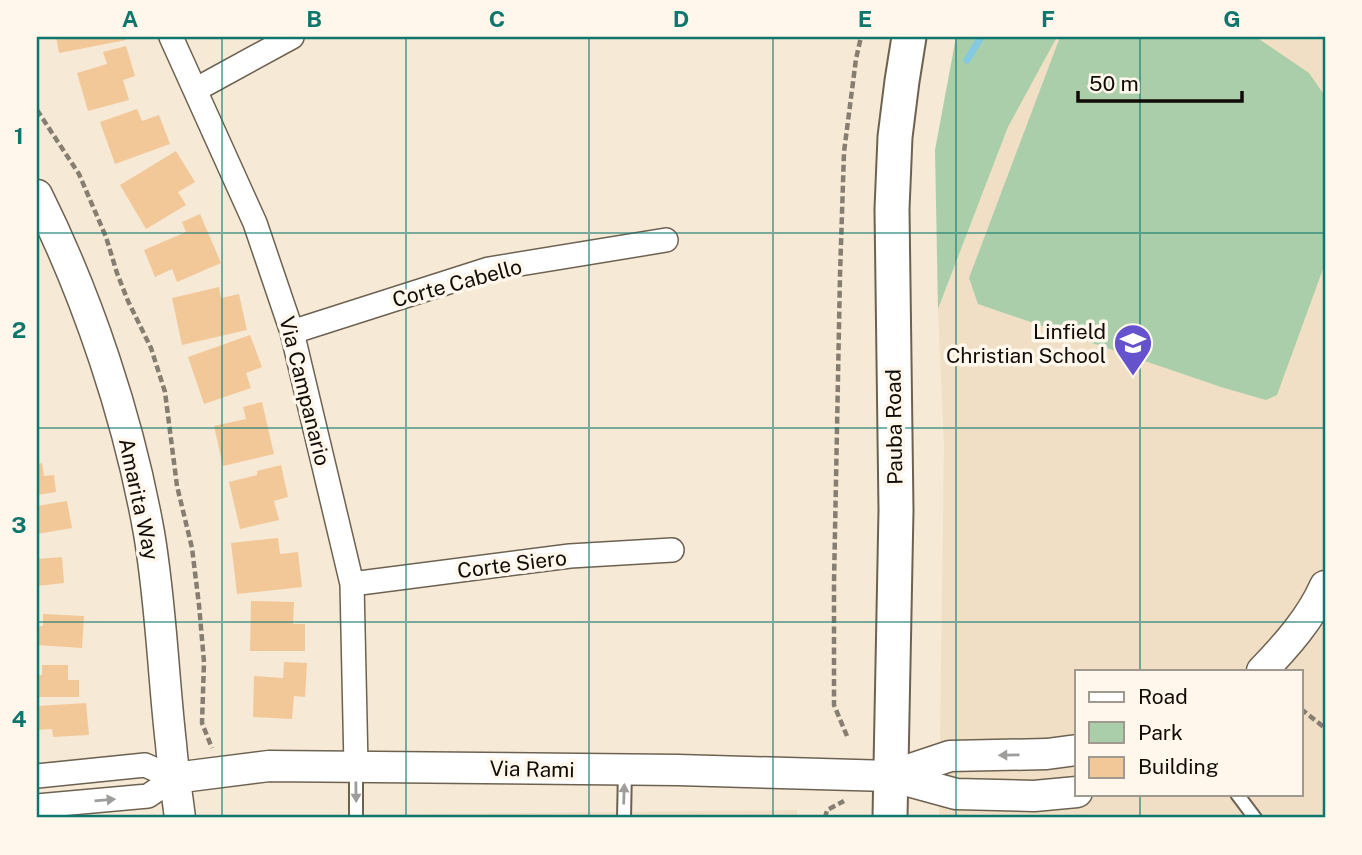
<svg xmlns="http://www.w3.org/2000/svg" width="1362" height="855" font-family="'Public Sans',sans-serif">
<rect width="100%" height="100%" fill="#f6e9d6"/>
<path fill="#f0dfc5" fill-rule="evenodd" d="M1057 37H1325V818H939L944 445 938 309 1008 127ZM1077 671H1301V794H1077Z
M797 810V818H223L243 816Z"/>
<path fill="#abceaa" d="M956 37H1057L1008 127 938 309 935 150Z
M1060 37H1256L1309 73 1325 96V258L1323 269 1277 395 1266 400 1221 387 978 304 969 278Z"/>
<g fill="none" stroke-linecap="round" stroke-linejoin="round">
<path stroke="#83c9e1" stroke-width="7" d="M967 60 981 37"/>
</g>
<path fill="#f2c899" d="M56 37H125L126 40 59 53Z
M126 46 135 76 123 80 129 100 88 111 77 73 107 64 103 52Z
M137 109 142 121 159 115 170 144 115 164 100 122Z
M176 151 195 182 178 192 186 205 146 229 120 185Z
M200 214 221 263 177 282 172 269 155 277 144 250 186 232 182 222Z
M219 287 221 298 239 294 247 330 182 345 172 298Z
M250 335 262 367 246 373 251 388 204 404 188 357Z
M262 402 274 454 223 466 214 426 246 419 243 407Z
M42 463 44 476 54 475 56 492 37 495V464Z
M281 465 288 497 274 501 279 520 240 529 229 482 257 475V471Z
M67 501 72 528 37 534V506Z
M278 538 280 554 298 552 302 587 237 594 231 543Z
M62 557 64 583 37 586V559Z
M251 601 294 602 293 624H305V651H250Z
M43 614 84 616 82 648 37 645V626H43Z
M284 662 307 663 305 697 294 696 292 719 253 717 254 676 283 678Z
M42 665H68V680H79V697H37V675H42Z
M86 703 89 735 53 737 52 729 37 730V706Z"/>
<g fill="none" stroke-linecap="round" stroke-linejoin="round">
<g stroke="#6d6251" stroke-width="16">
<path id="service" d="M356 767V818
M1237 794 1255 818
M624 818 625 770"/>
</g>
<g stroke="#6d6251" stroke-width="26">
<path id="minor" d="M171 37 255 223 292 332 352 584 356 766
M195 90 292 37
M292 332 489 269 666 240
M352 584 570 556 672 550
M37 776 145 765 174 778
M37 806 148 796 174 778"/>
</g>
<g stroke="#6d6251" stroke-width="33">
<path id="tertiary" d="M37 195C88 297 129 420 149 533 161 603 163 674 171 744 173 769 177 794 180 818
M1262 671C1286 646 1311 618 1325 586
M890 776 950 756 1047 754 1077 750
M174 778 269 766 678 770 890 776 956 794 1034 796 1077 792"/>
</g>
<g stroke="#6d6251" stroke-width="37">
<path id="secondary" d="M890 818 896 510 892 209 895 137 902 81 909 37"/>
</g>
<path stroke="#877e72" stroke-width="4.5" stroke-dasharray="7 3.5" stroke-linecap="butt" d="M37 110 79 174 106 237 117 273 128 301 151 348 165 392 177 486 192 548 199 605 204 662 202 723 212 748
M1301 709 1325 728
M847 736 834 705V583L840 275 844 152 856 59 861 37
M825 818 827 810 844 801"/>
<use href="#service" stroke="#fff" stroke-width="12"/>
<use href="#minor" stroke="#fff" stroke-width="23"/>
<use href="#tertiary" stroke="#fff" stroke-width="30"/>
<use href="#secondary" stroke="#fff" stroke-width="33"/>
</g>
<defs><path id="oneway-solid" d="M-6-.8H1V-3.2L6.5 0L1 3.2V.8H-6Z" transform="scale(1.75)"/></defs>
<g fill="#9f9d9b">
<use href="#oneway-solid" transform="translate(1009 755) rotate(179)"/>
<use href="#oneway-solid" transform="translate(356 792) rotate(89)"/>
<use href="#oneway-solid" transform="translate(624 794) rotate(-88)"/>
<use href="#oneway-solid" transform="translate(105 800) rotate(-5)"/>
</g>
<path fill="none" stroke="#0f766e" stroke-width="2" stroke-opacity="0.55" d="M222 37V818M406 37V818M589 37V818M773 37V818M956 37V818M1140 37V671M37 233H1325M37 428H1325M37 622H1325M1140 794V818"/>
<defs>
<g id="school-pin" transform="scale(2.0125)"><path d="M0 17L-7.5 6A9.5 9.5 0 1 1 7.5 6Z" fill="#6453cc" stroke="#fff7eb"/><path d="M0-5L7-2L0 1L-7-2ZM-4 1L0 2.5L4 1V4Q0 6-4 4Z" fill="#fff"/></g>
</defs>
<g fill-rule="evenodd">
<use href="#school-pin" x="1133" y="343"/>
</g>
<g text-anchor="middle" dominant-baseline="central" stroke-width="7" stroke-linejoin="round" paint-order="stroke">
<g font-size="21" fill="#100b06" stroke="#fff7eb">
<text transform="translate(457 283) rotate(-15)">Corte Cabello</text>
<text transform="translate(305 391) rotate(76)">Via Campanario</text>
<text transform="translate(894 427) rotate(-91)">Pauba Road</text>
<text transform="translate(139 499) rotate(78)">Amarita Way</text>
<text transform="translate(512 564) rotate(-7)">Corte Siero</text>
<text transform="translate(532 769) rotate(1)">Via Rami</text>
</g>
<g font-size="21" fill="#100b06" stroke="#fff7eb" text-anchor="end">
<text x="1106" y="331">Linfield<tspan x="1106" dy="24">Christian School</tspan></text>
</g>
</g>
<rect width="1362" height="855" fill="none" stroke="#fff7eb" stroke-width="77"/>
<rect x="1075" y="670" width="228" height="126" fill="#fff7eb" stroke="#9f998f" stroke-width="2"/>
<rect x="1089" y="692" width="35" height="10" fill="#ffffff" stroke="#9f998f" stroke-width="2"/>
<text x="1138" y="704" font-size="21" fill="#100b06">Road</text>
<rect x="1089" y="722" width="35" height="21" fill="#abceaa" stroke="#9f998f" stroke-width="2"/>
<text x="1138" y="740" font-size="21" fill="#100b06">Park</text>
<rect x="1089" y="757" width="35" height="21" fill="#f2c899" stroke="#9f998f" stroke-width="2"/>
<text x="1138" y="774" font-size="21" fill="#100b06">Building</text>
<path d="M1078 91v10h164v-10" fill="none" stroke="#100b06" stroke-width="3.5"/>
<text x="1089" y="91" font-size="21" fill="#100b06" stroke="#fff7eb" stroke-width="5" paint-order="stroke">50 m</text>
<rect x="38" y="38" width="1286" height="778" fill="none" stroke="#0f766e" stroke-width="2.5"/>
<g font-size="23" text-anchor="middle" font-weight="bold" fill="#0f766e">
<text x="130" y="27">A</text>
<text x="314" y="27">B</text>
<text x="497" y="27">C</text>
<text x="681" y="27">D</text>
<text x="865" y="27">E</text>
<text x="1048" y="27">F</text>
<text x="1232" y="27">G</text>
<text x="19" y="144">1</text>
<text x="19" y="338">2</text>
<text x="19" y="533">3</text>
<text x="19" y="727">4</text>
</g>
</svg>
